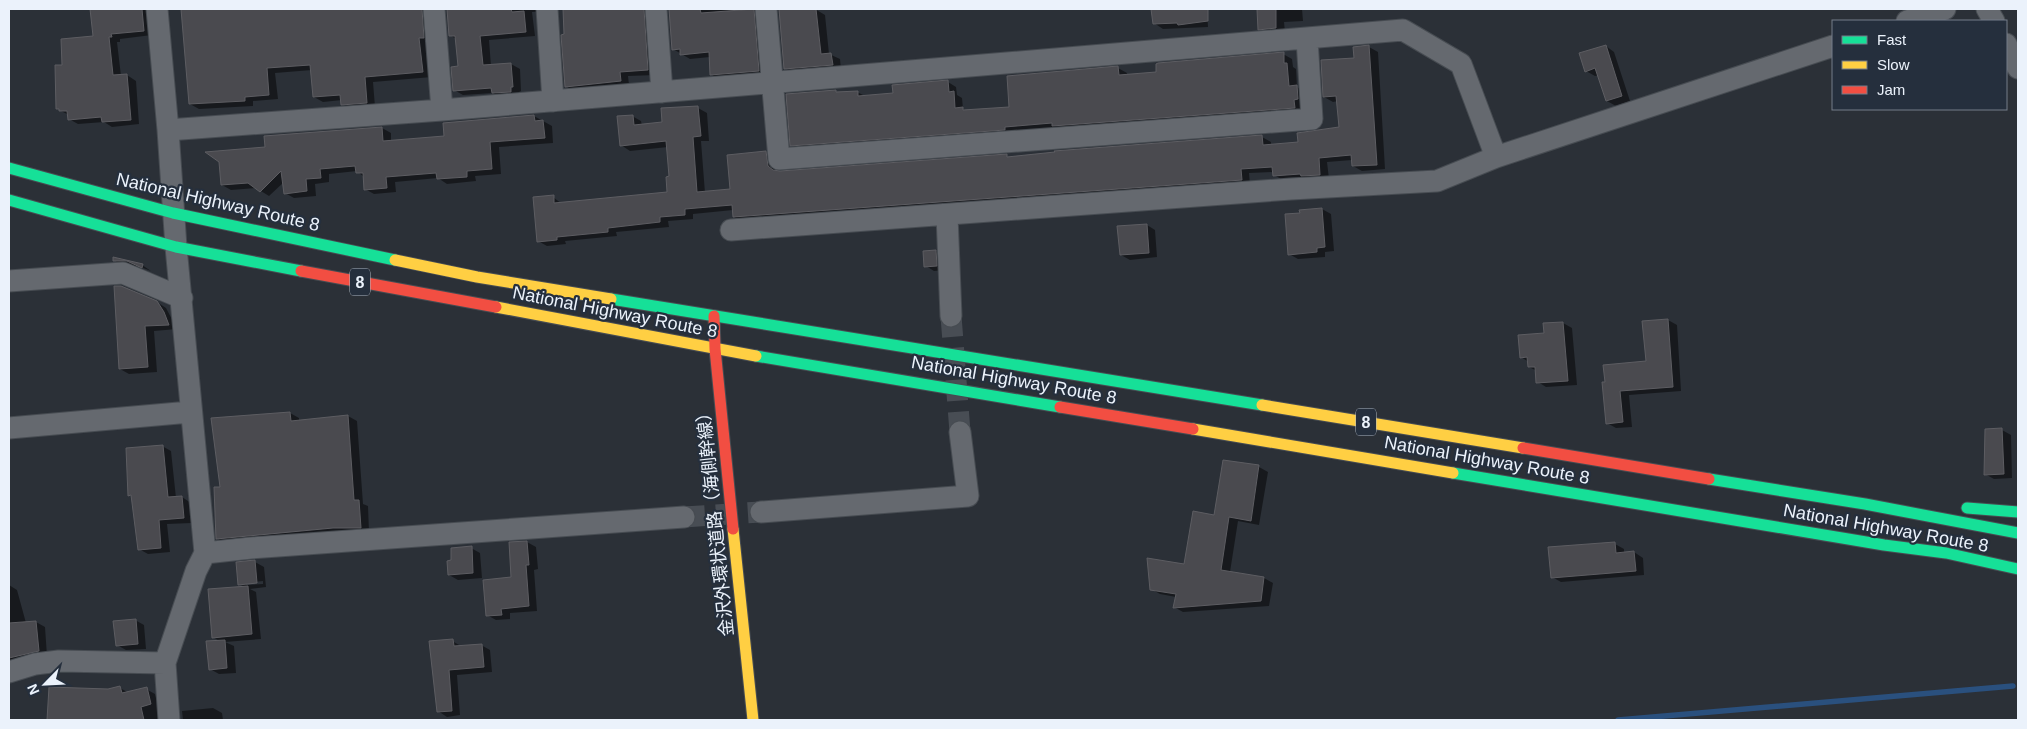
<svg xmlns="http://www.w3.org/2000/svg" width="2027" height="729" font-family="Helvetica,'Noto Sans JP',sans-serif">
<rect width="100%" height="100%" fill="#2b3037"/>
<path fill="#0007" fill-rule="evenodd" d="M91 9H150L152 35 120 39V42H117L121 76 127 75 136 81 139 124 112 127 104 122 78 124 69 119V115L61 111 64 66 94 38Z
M182 9H432V77L373 82 375 107 351 109 342 104V100L323 102 314 97 312 70 275 73 278 99 253 101V106L199 109 190 104Z
M447 9H546L544 11 532 12 535 36 489 40 491 66 511 64 520 69 521 91 519 92V96L502 98 493 93 463 95 454 90 459 67 456 39 450 35Z
M564 9H654L656 75 628 76 629 85 575 92 566 86Z
M670 9H764L767 76 720 80 711 74 710 57 690 59 673 49Z
M780 9H815L825 15 829 54 840 59 841 69 794 73 785 68Z
M1152 9H1207L1208 27 1163 29 1154 23Z
M1258 9H1302L1303 21 1284 22 1285 32 1268 34 1259 29Z
M1606 46 1614 52 1630 101 1616 106 1607 101 1599 75 1595 76 1586 71Z
M1369 47 1378 52 1385 169 1362 171 1353 166 1352 160 1327 162 1329 179 1283 180 1274 175V172L1249 173 1250 185 743 222 734 217 733 210 693 214V219L668 221 669 227 616 232 617 236 565 241 566 244 547 246 538 241 553 197 562 204 669 193 670 178 668 147 630 151 621 145 632 116 641 121 642 126 664 123 698 108 707 113 709 141H701L705 193 731 190 765 152 774 157 777 172 1006 156 1010 158 1262 137 1271 142V145L1299 143 1341 128 1338 101 1333 102 1324 97 1355 60Z
M1283 54 1292 59 1293 67 1296 69 1297 87 1306 92 1303 112 800 150 792 145 835 91 839 93 857 92 865 96 894 94 948 82 956 87 957 95 962 98 963 109 967 111 1010 108 1118 68 1127 73V76L1158 73Z
M534 116 552 126 553 143 499 147 501 174 475 176 476 181 447 184 438 178 395 182 396 192 374 194 365 189 364 177 357 171 329 174V182L315 184 316 196 294 198 285 193 284 182 269 196 256 188 231 190 222 185 266 148 382 128 391 133V141L445 137Z
M1322 209 1331 214 1334 251 1325 252V257L1298 259 1289 254Z
M1147 225 1155 230 1157 257 1130 260 1121 255Z
M936 251 944 256 945 270 934 271 926 266Z
M114 258 142 265 151 271 138 266H123L114 260Z
M157 302 166 308 177 329 154 331 157 372 129 374 120 369Z
M1668 320 1677 325 1681 391 1629 395 1632 427 1616 428 1607 423 1604 383 1647 362Z
M1563 323 1572 328 1577 385 1546 387 1538 382 1537 371 1529 367V362L1521 357 1545 334Z
M290 413 299 418V422L348 416 357 421 363 504 368 506 369 532 226 544 217 538 221 488Z
M2002 430 2011 435 2012 478 1994 479 1985 474Z
M162 446 171 451 176 498 182 497 191 503 192 523 167 524 170 552 148 554 139 549 133 497 129 495Z
M1224 461 1259 467 1268 472 1259 525 1238 521 1230 572 1264 578 1273 583 1269 606 1183 612 1174 607 1176 597 1160 594 1151 589 1185 565 1215 516Z
M527 542 536 547 538 569 534 570 537 611 510 613V619L496 620 487 615 512 578Z
M1615 544 1624 549V553L1634 552 1643 558 1644 575 1561 582 1552 577Z
M471 548 480 553 482 578 458 580 449 575Z
M255 562 264 567 266 587 250 589 256 592 261 639 225 642 234 646 236 673 219 674 210 669 221 642 213 637 245 587 239 584ZM263 581V584L246 585V583Z
M9 585 17 590 26 623 36 622 45 627 47 656 9 661Z
M135 620 144 625 146 649 126 650 117 645Z
M452 641 461 646 481 645 490 650 492 672 457 675 460 715 447 717 438 711Z
M50 688 109 690 120 688 129 693 146 689 155 694 162 720H49Z
M213 708 222 713 223 720H183L182 711Z"/>
<g fill="none" stroke-linecap="round" stroke-linejoin="round">
<path stroke="#2a507e" stroke-width="5.5" d="M1618 720 2013 686"/>
</g>
<path fill="#4a4a4f" stroke="#5d5d62" d="M90 9H142L144 31 111 34 112 37H109L113 75 127 74 131 120 102 122 101 117 68 120 67 111H59V109H56L55 65H62L61 39 93 36Z
M181 9H422L424 38H419L423 72 365 77 367 103 341 105 340 95 313 97 310 65 267 68 269 95 245 97V101L189 104Z
M447 9H511L512 12 524 11 526 32 480 36 483 65 511 63 513 87H511V92L492 93 491 88 453 91 451 67 458 66 455 36H449Z
M563 9H644L648 70 620 72 621 81 565 87 561 35 564 34Z
M669 9H700L701 13 754 9 759 71 710 75 709 52 680 55V49L672 50Z
M779 9H816L821 54 831 53 833 65 784 69Z
M1151 9H1208V21L1178 25 1177 23 1153 24Z
M1257 9H1276V28L1258 30Z
M1369 45 1377 165 1352 166 1351 155 1319 158 1320 175 1301 176 1300 174 1273 176 1272 167 1241 169 1242 180 733 217 732 205 685 209V215L660 217V222L608 228V232L557 237V240L537 242 533 197 554 195V203L667 192 666 177 669 176 666 141 620 146 617 116 633 115 634 125 662 122 661 108 698 106 701 136 693 137 697 192 730 189 727 155 766 151 768 166 773 170 780 171 1007 154V157L1055 152 1054 151 1262 135 1263 145 1298 142 1297 133 1339 127 1336 96 1323 97 1321 60 1354 58 1353 47Z
M1606 45 1622 96 1606 101 1595 68 1585 72 1579 53Z
M1284 52V63H1287L1289 86 1297 85 1298 99 1294 100 1295 108 1052 126V123L1005 127V130L790 146 786 94 836 90V92L858 91V96L893 93 892 85 948 80 949 92 954 91 955 108 963 107V110L1009 107 1007 76 1118 66 1119 75 1156 72V64L1158 63Z
M534 115 535 121 543 120 545 138 490 142 492 169 467 171V177L437 179 436 173 386 177 387 188 364 190 363 173H356L355 166 320 169 321 178 306 179 307 191 284 194 281 171 260 192 248 183 221 185 219 162 205 152 265 147 264 136 382 127 383 141 444 136 443 123Z
M1322 208 1325 247 1317 248V252L1288 255 1285 214 1300 213 1299 210Z
M1147 224 1149 253 1120 255 1117 226Z
M936 250 937 266 924 267 923 251Z
M113 257 143 264 142 268 127 261H113Z
M114 286H121L157 301 164 312 169 325 145 326 148 367 119 369Z
M1668 319 1673 387 1620 391 1623 422 1606 424 1602 382H1605L1603 365 1646 361 1642 321Z
M1563 322 1568 381 1536 383 1535 367H1528L1527 357 1520 358 1518 335 1544 333 1543 323Z
M290 412 291 421 348 415 354 500H359L361 528H333L216 539 214 487H220L211 418Z
M2002 428 2004 474 1984 475 1985 429Z
M163 445 168 497 182 496 184 518 159 520 161 548 138 550 131 495 128 496 126 448Z
M1223 460 1259 465 1251 521 1229 517 1221 570 1264 577 1261 601 1173 608 1176 594 1150 590 1147 558 1184 564 1193 511 1214 515Z
M527 541 529 565H526L529 606 501 609 502 615 486 616 483 580 511 577 509 542Z
M1615 542 1616 553 1634 551 1636 571 1551 578 1548 547Z
M472 546 473 573 448 575 447 561 451 560V548Z
M255 560 257 583 238 585 236 562Z
M248 586 252 634 212 638 208 589Z
M136 619 138 644 116 646 113 621Z
M36 621 39 651 9 658V623Z
M453 639 454 646 482 644 484 667 449 670 452 711 437 712 429 641Z
M225 640 227 668 209 670 206 641Z
M120 686 122 693 147 687 151 704 141 707 144 720H47L49 687 108 689Z"/>
<g fill="none" stroke-linecap="round" stroke-linejoin="round">
<path stroke="#484d54" stroke-width="21" stroke-dasharray="21 11" stroke-linecap="butt" d="M951 316 960 432
M684 517 761 512"/>
<g stroke="#474c52" stroke-width="23">
<path id="street" d="M157 9 168 130 176 247 205 553 196 571 165 663 169 720
M434 9 442 110
M547 9 553 101
M656 9 662 92
M766 9 779 159 1312 119 1307 39
M1987 9 1994 21
M1907 21 1945 9
M2006 44 2018 68
M168 130 442 110 1403 30 1461 64 1496 157
M947 215 951 316
M731 230 1291 189 1437 181 1496 157 1833 46
M9 281 123 273 182 298
M9 428 190 412
M761 512 968 496 960 432
M205 553 251 548 684 517
M9 672 35 664 59 661 165 663"/>
</g>
<g stroke="#474c52" stroke-width="13">
<path id="fast" d="M9 168 173 213 395 260
M9 200 176 247 301 271
M611 299 1262 405
M756 356 1060 407
M1453 473 1884 545 1946 553 2018 569
M1709 479 1865 504 2018 533
M1967 508 2018 512"/>
</g>
<g stroke="#474c52" stroke-width="13">
<path id="slow" d="M395 260 477 277 611 299
M496 307 756 356
M1262 405 1523 448
M1193 429 1453 473
M733 529 753 720"/>
</g>
<g stroke="#474c52" stroke-width="13">
<path id="jam" d="M301 271 496 307
M714 316 715 349 733 529
M1060 407 1193 429
M1523 448 1709 479"/>
</g>
<use href="#street" stroke="#65696f" stroke-width="21"/>
<use href="#fast" stroke="#16e098" stroke-width="11"/>
<use href="#slow" stroke="#ffcf43" stroke-width="11"/>
<use href="#jam" stroke="#f24e42" stroke-width="11"/>
</g>
<g text-anchor="middle" dominant-baseline="central" stroke-width="4.5" stroke-linejoin="round" paint-order="stroke">
<g fill="#252f3d" stroke="#b0b8c2" stroke-width="1">
<rect x="350" y="268.5" width="20" height="27" rx="4"/>
<rect x="1356" y="408.5" width="20" height="27" rx="4"/>
</g>
<g font-size="16" font-weight="bold" fill="#ebf2fb">
<text x="360" y="282">8</text>
<text x="1366" y="422">8</text>
</g>
<g font-size="18" fill="#ebf2fb" stroke="#252f3d">
<text transform="translate(218 202) rotate(13)">National Highway Route 8</text>
<text transform="translate(615 312) rotate(11)">National Highway Route 8</text>
<text transform="translate(1014 380) rotate(10)">National Highway Route 8</text>
<text transform="translate(1487 460) rotate(10)">National Highway Route 8</text>
<text transform="translate(715 520) rotate(-96)">金沢外環状道路（海側幹線）</text>
<text transform="translate(1886 528) rotate(10)">National Highway Route 8</text>
</g>
</g>
<rect width="2027" height="729" fill="none" stroke="#ebf2fb" stroke-width="20"/>
<rect x="1832" y="20" width="175" height="90" fill="#252f3d" stroke="#747d89"/>
<rect x="1842" y="36" width="25" height="8" fill="#16e098" stroke="#747d89"/>
<text x="1877" y="45" font-size="15" fill="#ebf2fb">Fast</text>
<rect x="1842" y="61" width="25" height="8" fill="#ffcf43" stroke="#747d89"/>
<text x="1877" y="70" font-size="15" fill="#ebf2fb">Slow</text>
<rect x="1842" y="86" width="25" height="8" fill="#f24e42" stroke="#747d89"/>
<text x="1877" y="95" font-size="15" fill="#ebf2fb">Jam</text>
<g transform="translate(45 684) rotate(246)" stroke="#252f3d" stroke-width="4" paint-order="stroke">
<path d="M0-4L9 19L0 12L-9 19Z" fill="#ebf2fb"/>
<text y="-8" font-size="14" font-weight="bold" text-anchor="middle" fill="#ebf2fb">N</text>
</g>
</svg>
